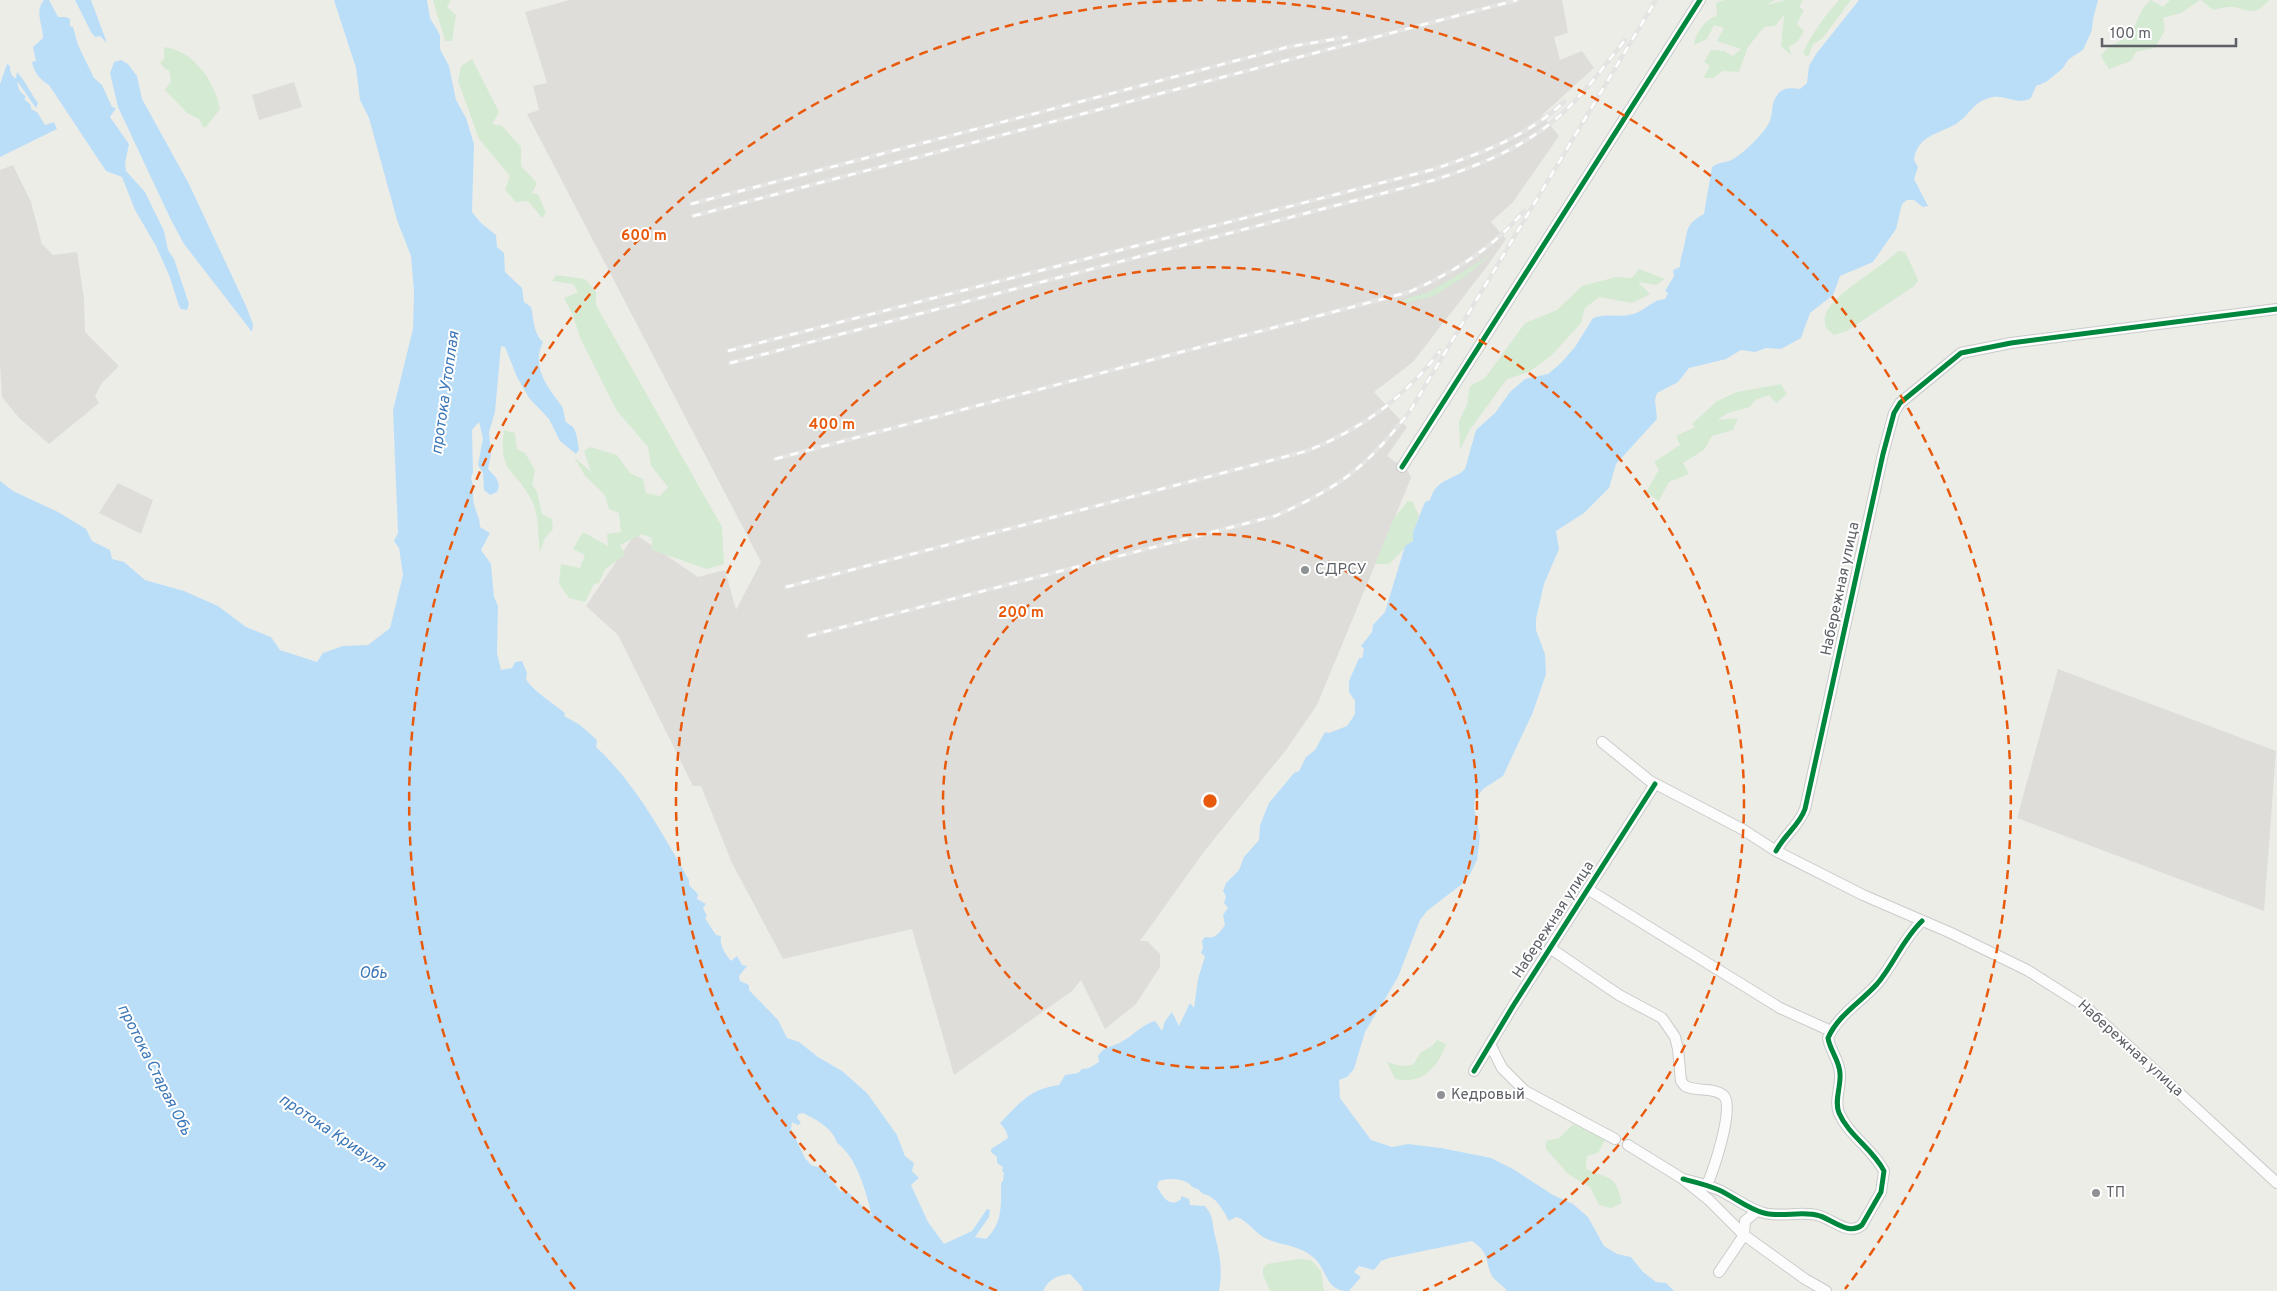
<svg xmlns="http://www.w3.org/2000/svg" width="2277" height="1291" font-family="Overpass,sans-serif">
<rect width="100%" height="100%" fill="#edede8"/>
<path fill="#deddd9" d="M570 0H1562L1568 33 1554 37 1560 60 1582 51 1594 68 1542 115 1559 136 1513 202 1491 222 1506 239 1485 269 1413 362 1374 392 1407 427 1387 456 1408 471 1411 478 1317 705 1286 750 1203 853 1140 941H1147L1160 954V967L1136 1004 1105 1029 1081 980 1072 991 954 1075 912 929 783 959 732 863 701 786H693L618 635 586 606 635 534 698 577 725 570 736 610 761 562 527 114 539 110 533 86 547 83 525 12Z
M294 82 302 107 259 120 252 95Z
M13 165 31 202 42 244 53 255 77 252 84 299 85 332 119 366 102 383 95 396 99 403 49 444 19 418 2 397 0 364V170Z
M118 483 153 500 141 534 99 513Z
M2058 669 2276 751 2264 911 2017 818Z"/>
<path fill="#d4ead3" d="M433 0H451L447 7 456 15 452 41H445Z
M1724 0H1775L1766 5 1786 0H1803L1799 7 1804 10 1797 24 1804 31 1797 42 1789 47 1791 55 1781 46 1784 15 1775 26 1764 27 1748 47 1739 72 1723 71 1713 78H1703L1710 66 1704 62 1711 50 1724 51 1733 56 1741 49 1717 41 1724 28 1714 25 1707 39 1694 45C1694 35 1706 18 1717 16L1716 3Z
M1839 0H1851L1822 39 1813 44 1808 57 1803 53C1811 34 1825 16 1839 0Z
M2151 0 2163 7 2170 0H2200L2181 13 2163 18 2165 30 2155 48 2136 52 2131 61 2109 69 2101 56C2109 43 2126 41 2132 31 2140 18 2138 11 2151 0Z
M2201 0H2269C2254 17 2251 10 2233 7 2227 6 2219 9 2213 10Z
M164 47C193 50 215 81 220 109L206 127H203L199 119 187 113 165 90 171 81 169 70 165 69 160 63 164 59Z
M472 59 499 112 492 124 502 126 521 147V166L537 183 532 193 538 194 546 213 542 218 528 201 516 202 505 190 510 176 479 139 458 81 461 66Z
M1898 251 1905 252 1917 277 1918 281 1913 287 1847 331 1834 335 1826 328C1825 325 1824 320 1825 317 1828 296 1882 268 1898 251Z
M1491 255 1466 276 1434 296 1401 304 1406 299 1429 292Z
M1639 269 1665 279 1656 285 1638 282 1650 294 1632 303 1599 297 1585 308 1581 323 1552 355 1529 372 1507 379 1469 431 1460 450 1459 421 1467 405 1470 386 1485 378 1525 323 1557 310 1582 286 1616 277 1632 278Z
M556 275 585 279 596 292V305L722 527 724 564 707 569 652 550V538L642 534 620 545 625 555 605 569 599 583 594 584 585 602 569 598 559 584 561 564 580 568 585 555 573 549 583 532 608 546 607 534 621 532 619 513 609 509 605 495 585 476 574 457 591 472 584 451 590 447 617 455 630 473 643 479 646 493 660 496 668 487 651 466 648 447 617 411 581 340 572 313 564 298 578 292 573 284 552 281Z
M1781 384 1787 394 1776 403 1769 395 1755 400 1750 407 1728 413 1717 420 1738 418 1733 430 1712 436 1704 450 1683 463 1689 474 1669 482 1659 501 1646 492 1659 470 1654 462 1680 445 1676 436 1695 427 1692 424 1717 401 1737 392Z
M504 430 515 433 517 449 525 453 535 470 532 485 537 491 542 514 552 519 553 529 545 538 540 552C538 536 539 513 531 499 514 467 498 474 504 430Z
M1408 501 1413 502 1419 516 1413 532V541C1403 547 1398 557 1389 564H1375L1394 518Z
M1437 1040 1446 1044C1438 1068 1422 1085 1395 1079L1387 1062 1401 1066 1413 1065 1420 1053 1432 1046Z
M1573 1124 1605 1140 1598 1153 1587 1156 1586 1169C1610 1180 1615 1173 1622 1203L1611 1208 1599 1205 1590 1187 1568 1174 1546 1149V1141L1559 1138Z
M1299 1259 1311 1260 1321 1271 1324 1291H1270L1263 1275V1268L1267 1264Z"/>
<path fill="#bbdef8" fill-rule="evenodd" d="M44 0H49L58 17H66L70 19V26L73 27 78 45 94 78 102 85 112 107 116 108 110 117 129 144 125 163 126 171 145 192 164 231 168 250 174 259 189 304 187 310 181 309 179 306 169 275 156 246 135 210 122 177 106 171 49 85C39 79 34 72 32 62L36 61 33 47 43 38C43 25 34 11 44 0Z
M75 0H91L107 43 100 36 95 37 91 32Z
M334 0H427L430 18 440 35V49L449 66 456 100 466 118 474 144 472 212 481 223 496 235 497 247 504 253 505 272 522 288 524 302 531 307C534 319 533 333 543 342 531 367 547 386 561 405 564 409 564 415 565 419 566 424 570 424 573 427 577 433 578 443 579 450L576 454 560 441 549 419 529 398 517 377 505 347 501 346 495 412 489 432 491 454 488 469C495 476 502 482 497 492L490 495 484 490 483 473 478 465 483 438 479 422 472 430 473 472 471 478C475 488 471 498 475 507 477 516 480 517 480 527L490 533 481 550 491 564 494 597 498 606 497 653 501 670 512 668 515 662 522 661 527 673 526 679C532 690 554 704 565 713L564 716 580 725 597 740 596 747C636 784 662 833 689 880V885L698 894 697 899 706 904 703 908 707 916 705 918 716 935 721 936C719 945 726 955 731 961L737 956 742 965 747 966 739 976 740 981 749 985V990L778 1020 787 1038 799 1042 818 1057 842 1071 867 1093 897 1135 905 1156 914 1163 912 1171 919 1178 911 1185 928 1222 944 1244 972 1231 987 1209 990 1210 989 1217 975 1237 986 1239C1003 1223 1001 1204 1001 1183L1003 1181 1004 1173 1002 1171 1003 1167 997 1163V1157L991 1152V1149L1008 1138 1006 1131 1000 1123C1020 1103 1029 1089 1059 1085L1065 1075 1078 1073 1082 1069 1089 1068 1099 1062 1098 1056C1104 1046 1112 1047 1121 1042 1135 1035 1139 1026 1155 1021L1162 1031 1165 1021 1172 1012 1179 1026 1190 1003 1194 1008 1198 979 1205 956 1201 953 1203 948 1202 941 1205 937C1216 939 1219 933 1225 925L1223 915 1228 908 1224 903 1226 896 1223 891 1226 883 1239 870 1244 857 1259 840 1260 825 1269 803 1294 773 1299 771 1306 757 1315 750 1325 732 1329 733 1347 726 1355 714V701L1349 692V681L1359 658H1362L1364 649 1361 646 1372 632 1373 625 1385 612 1405 546 1413 541V532L1425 502 1430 500C1437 477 1452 482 1465 469L1476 430 1495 413 1510 392 1525 379 1548 374 1561 363 1575 347 1593 318C1607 313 1620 318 1633 314 1645 311 1651 300 1665 299L1668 293 1665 291 1674 276 1673 270 1680 267C1680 259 1682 254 1684 247 1688 228 1686 224 1704 214L1712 167C1721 161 1727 163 1733 159 1744 153 1763 134 1769 123 1774 113 1770 103 1778 94 1783 87 1792 88 1800 89L1807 83 1809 66 1816 54 1859 0H2098L2093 19 2092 30 2083 50 2069 59 2062 69 2046 82 2036 86 2031 98C2018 106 2007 95 1993 97 1973 101 1971 114 1956 124 1938 134 1917 136 1914 160L1918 167 1914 179 1928 206 1923 207 1914 200H1907L1902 204 1896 229 1873 262 1840 276 1833 295 1810 313 1801 338 1781 349 1766 348 1755 352 1741 350 1726 359 1689 368 1678 382 1657 393 1655 400 1657 419 1616 464 1609 488 1584 513 1556 531 1559 549 1544 584 1536 619V630L1545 654 1546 674 1533 712 1503 776 1483 789 1475 799 1474 808 1480 836 1477 860 1470 874 1462 884 1427 911 1420 920 1398 977 1365 1032 1354 1069 1347 1077 1339 1080 1340 1098 1371 1140 1392 1147 1408 1144 1441 1148 1491 1158 1513 1169 1553 1195 1573 1204 1588 1217 1604 1246 1617 1254 1631 1257 1643 1272 1656 1282 1666 1283 1674 1291H1507C1503 1285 1493 1280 1491 1274 1484 1257 1490 1254 1472 1241L1389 1258 1381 1261 1374 1270 1359 1266 1354 1272 1361 1277 1349 1291C1324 1291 1329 1271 1313 1257 1299 1245 1283 1246 1267 1239 1255 1234 1248 1220 1236 1217L1229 1221C1223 1210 1216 1196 1203 1194L1198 1189C1192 1188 1192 1186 1188 1183 1180 1178 1167 1178 1159 1181L1157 1187C1163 1196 1169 1209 1181 1199V1196L1189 1199 1190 1205 1205 1206C1214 1216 1212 1224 1215 1236 1220 1255 1223 1271 1219 1291H1083L1082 1287 1070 1274C1056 1276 1049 1279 1043 1291H0V481L13 491 58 512 86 529 92 541 110 550 112 559 124 562 145 580 184 591 218 606 246 627 271 637 280 650 317 662 323 653 343 646 368 645 390 628 403 575 399 548 394 541 398 533 393 410 413 329 414 292 411 256 397 220 369 118 360 100 356 68ZM803 1113C815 1119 833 1128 837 1143 857 1157 866 1192 872 1216L849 1193 840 1191 824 1169 811 1165 805 1158 791 1129 792 1122 798 1125 801 1123 797 1118 798 1114Z
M121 60 128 64 137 76 142 99 189 184 246 306 253 324 252 332 184 244 171 220 118 107 110 73 114 62Z
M7 64 10 66C10 71 11 77 16 78L17 72C26 82 31 94 38 103L36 108 17 81 19 90 26 97 24 99 31 105V109L37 112 45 125 54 122 57 129 0 157V84Z"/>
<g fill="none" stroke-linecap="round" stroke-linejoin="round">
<g stroke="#cacbca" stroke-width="12">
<path id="minor" d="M1402 467 1700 0
M1602 742 1650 781 1742 829 1776 851 1863 895 1951 933 2027 970 2087 1008 2277 1183
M1776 851C1784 835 1799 826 1805 809L1883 454 1894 413 1900 403 1961 353 2011 343 2277 309
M1589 890 1780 1008 1831 1031
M1550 948 1619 995 1662 1018 1675 1037 1678 1049 1681 1081 1685 1086C1696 1092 1713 1087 1723 1095 1736 1105 1713 1171 1707 1185
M1490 1044 1502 1068 1525 1091 1615 1139
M1474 1071 1513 1006 1655 784
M1628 1145 1683 1179 1709 1200 1744 1235 1805 1279 1826 1291
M1683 1179C1695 1182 1708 1185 1719 1190 1734 1197 1748 1209 1764 1213 1783 1218 1802 1210 1820 1216 1833 1220 1849 1236 1862 1225L1881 1192 1884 1171C1873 1149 1849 1136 1839 1113 1834 1101 1841 1087 1840 1074 1840 1061 1830 1051 1828 1038 1838 1015 1861 1002 1877 984 1894 964 1903 939 1922 921
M1719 1272 1744 1235 1745 1221 1757 1211"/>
</g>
<use href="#minor" stroke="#fcfcfc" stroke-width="10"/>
<g stroke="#e4e4e3" stroke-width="4.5">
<path id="rail" d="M691 204 1288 47 1347 37
M693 216 1517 0
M728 351 1431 170C1480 154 1526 137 1564 102
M730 363 1434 180C1478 166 1522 148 1557 118 1583 96 1604 66 1625 40
M775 459 1409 292C1454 272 1492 249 1524 211
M786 587 1307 451C1363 428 1403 399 1440 351
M808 636 1275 516C1340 487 1366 468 1410 411L1656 0"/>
</g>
<use href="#rail" stroke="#fff" stroke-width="2.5" stroke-dasharray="8" stroke-linecap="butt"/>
<g stroke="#fff" stroke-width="8">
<path id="cycleway" d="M1402 467 1700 0
M1776 851C1784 835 1799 826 1805 809L1883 454 1894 413 1900 403 1961 353 2011 343 2277 309
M1474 1071 1513 1006 1655 784
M1683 1179C1695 1182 1708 1185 1719 1190 1734 1197 1748 1209 1764 1213 1783 1218 1802 1210 1820 1216 1833 1220 1849 1236 1862 1225L1881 1192 1884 1171C1873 1149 1849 1136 1839 1113 1834 1101 1841 1087 1840 1074 1840 1061 1830 1051 1828 1038 1838 1015 1861 1002 1877 984 1894 964 1903 939 1922 921"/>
</g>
<use href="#cycleway" stroke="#00873e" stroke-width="5"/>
</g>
<g fill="none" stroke="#e8590c" stroke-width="2.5" stroke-dasharray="9 6">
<circle cx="1210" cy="801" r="267"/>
<path d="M997 1291A534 534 0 1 1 1423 1291"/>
<path d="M575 1289A801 801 0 0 1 1203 0M1217 0A801 801 0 0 1 1845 1289"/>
</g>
<g fill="#8f9294" stroke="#fff" stroke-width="2">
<circle cx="1305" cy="570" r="5"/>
<circle cx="1441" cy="1095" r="5"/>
<circle cx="2096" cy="1193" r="5"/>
</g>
<g text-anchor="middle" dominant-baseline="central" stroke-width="4" stroke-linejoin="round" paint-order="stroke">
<g font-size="15" fill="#5d6166" stroke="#fff" text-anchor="start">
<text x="1315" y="570">СДРСУ</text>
<text x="1451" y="1095">Кедровый</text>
<text x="2106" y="1193">ТП</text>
</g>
<g font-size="15" fill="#5d6166" stroke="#fff">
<text transform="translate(1841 589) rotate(-78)">Набережная улица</text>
<text transform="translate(1554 920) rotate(-57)">Набережная улица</text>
<text transform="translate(2130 1049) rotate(42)">Набережная улица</text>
</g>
<g font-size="16" font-style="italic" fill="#3c77b8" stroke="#fff">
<text transform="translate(446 393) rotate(-82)">протока Утоплая</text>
<text x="373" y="974">Обь</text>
<text transform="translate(154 1070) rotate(63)">протока Старая Обь</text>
<text transform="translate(332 1133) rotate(34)">протока Кривуля</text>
</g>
</g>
<circle cx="1210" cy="801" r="8" fill="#e8590c" stroke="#fff" stroke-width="2.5"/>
<g font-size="15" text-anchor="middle" font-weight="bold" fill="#e8590c" stroke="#fff" stroke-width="4" stroke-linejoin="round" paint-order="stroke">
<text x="644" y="240">600 m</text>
<text x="832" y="429">400 m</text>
<text x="1021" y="617">200 m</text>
</g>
<path d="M2102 38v8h134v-8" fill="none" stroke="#5d6166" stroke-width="2.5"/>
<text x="2110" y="38" font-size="15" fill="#5d6166" stroke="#ffffff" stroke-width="4" paint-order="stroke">100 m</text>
</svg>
